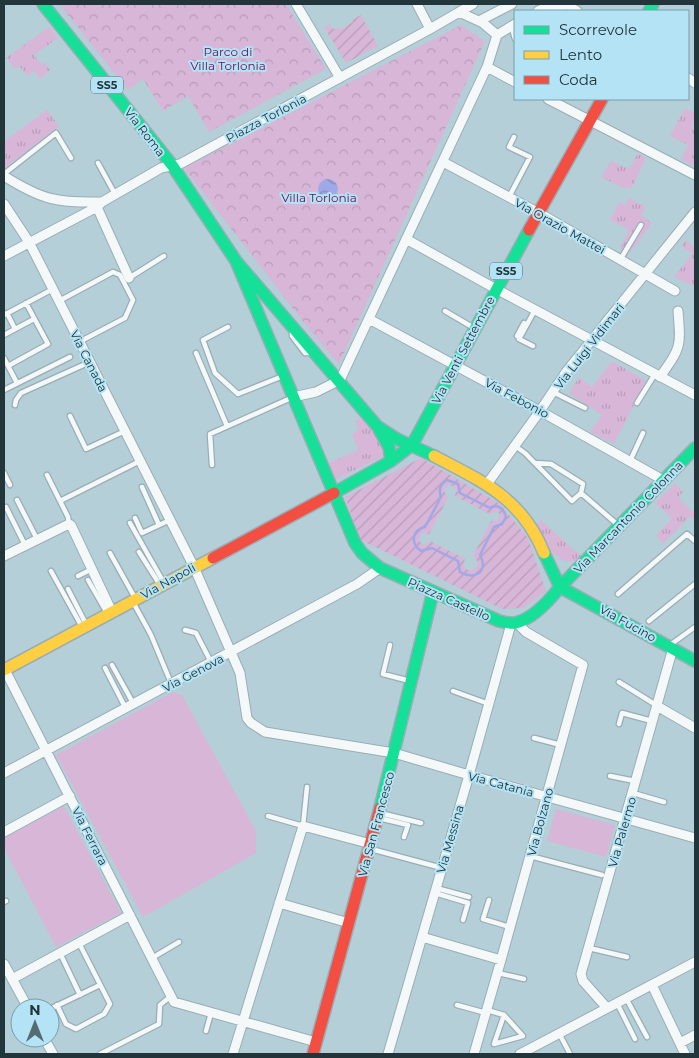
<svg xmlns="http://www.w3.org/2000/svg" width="699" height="1058" font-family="Montserrat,sans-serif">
<defs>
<pattern id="grass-tufts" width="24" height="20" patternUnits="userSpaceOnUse" patternTransform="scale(1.25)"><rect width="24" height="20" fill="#d7b6d7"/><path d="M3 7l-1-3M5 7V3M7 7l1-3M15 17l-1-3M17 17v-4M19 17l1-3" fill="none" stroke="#b89db9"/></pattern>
<pattern id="park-crowns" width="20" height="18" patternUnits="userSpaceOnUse" patternTransform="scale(1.25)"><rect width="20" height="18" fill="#d7b6d7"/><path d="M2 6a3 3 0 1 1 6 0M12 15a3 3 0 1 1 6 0" fill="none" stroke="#b89db9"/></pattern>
<pattern id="garden-furrows" width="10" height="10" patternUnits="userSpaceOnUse" patternTransform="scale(1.25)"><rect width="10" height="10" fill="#d7b6d7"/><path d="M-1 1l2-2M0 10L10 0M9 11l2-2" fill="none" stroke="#b89db9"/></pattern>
<pattern id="water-waves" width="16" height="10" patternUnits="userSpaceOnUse" patternTransform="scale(1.25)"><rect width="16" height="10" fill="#9fa9e7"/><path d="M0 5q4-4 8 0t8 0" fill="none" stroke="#818abc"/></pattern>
</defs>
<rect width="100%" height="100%" fill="#b5cfd8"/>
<path fill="url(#grass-tufts)" d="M49 27 58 38 34 55 41 64 44 62 50 70 40 79 34 71 28 76 19 66 15 69 6 58Z
M685 108 695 113V121L692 127 695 129 694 166 681 159 688 145 670 136Z
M47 110 59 126 4 169V141Z
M638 153 646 158 631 189 626 186 625 189 601 177 611 161 629 169Z
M629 198 643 205 645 208 641 215 652 223 630 253 620 248 629 230 610 220 619 202 625 205Z
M686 240 695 248V287L674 277 692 254 682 246Z
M612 361 646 381 614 444 590 432 602 415 569 393 579 377 592 387Z
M360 418 381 440 385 449 382 457 336 479 328 463 358 450 352 434 359 430 355 421Z
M675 483 683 492 678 497 693 512 695 510V521L690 516 663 544 656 536 672 518 655 503Z
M541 520 581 556 575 561C572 561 566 562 563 560 549 554 543 537 537 524Z"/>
<path fill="url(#park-crowns)" d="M59 4H286L326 69 209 132 188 96 163 111 143 79 128 90Z
M461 25 485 41 339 364 312 333 184 168Z"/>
<path fill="url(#garden-furrows)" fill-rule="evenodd" d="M361 15 378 46 346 63 324 27 330 24 333 29 339 28 341 29 353 22 352 20Z
M421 458 500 504 528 538 546 591 523 608 502 609 361 540 345 497ZM449 485 453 486 456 489 455 496 490 514 496 511 500 514 498 521H491L473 556C489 570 458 578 465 559L430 541 425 545 421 543 419 540 422 533 429 534 448 498 444 491 445 488Z"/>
<path fill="#d7b6d7" d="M173 692 182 695 256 831V853L143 917 56 755Z
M64 806 121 913 56 947 4 848V838Z
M556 809 615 825 606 857 547 841Z"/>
<path fill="url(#water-waves)" d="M318 189a10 10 0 1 1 20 0a10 10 0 1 1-20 0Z"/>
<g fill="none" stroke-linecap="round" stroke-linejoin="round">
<path stroke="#9fa9e7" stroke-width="2.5" d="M447 480 458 484 460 493 490 508C498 503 504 509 506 517L502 524 494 527 480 555C489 571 475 581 460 572L458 561 432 548 421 551C410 543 412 530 425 527L441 497C438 489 440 484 447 480Z"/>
<g stroke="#99adb5" stroke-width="7">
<path id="lane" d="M514 26 513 32 515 39
M98 163 115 194
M4 174 56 133 71 158
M509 197 530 157 509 147 514 137
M620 260 641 225
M129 278 164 256
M59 301 113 272 120 275 133 300 125 318 79 342
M445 311 474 328
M7 313 15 329
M4 315 53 289
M228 327 203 340 215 373 238 394 283 376
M292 332V336L305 353H311
M4 335 34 319
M517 336 524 323
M533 346 519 339 535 310
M196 353 227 426
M4 358 17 383
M8 366 48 344 26 303
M4 390 70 357
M553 392 585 408
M637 403 655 374
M15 405 16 400 21 393 90 362
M70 416 86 449 125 431
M515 446 525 453 572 501 581 493 618 525
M630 461 643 433
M535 463 551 464 583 484 581 493
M212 465 210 434 291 398
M4 473 10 485
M47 475 68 517 69 524
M142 487 159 525
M17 500 37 539
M60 501 140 461
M4 508 6 507 25 545
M135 518 142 533 170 520
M130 523 164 583
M139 552 160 585
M110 553 135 598
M51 571 82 627
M78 576 92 569
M88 580 107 613
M68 589 86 624
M618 594 687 534 695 541
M133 602 151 635 171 683
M649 621 695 584
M185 630 196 633 211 662
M390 645 383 674 410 681
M670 645 695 627
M112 665 133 703
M105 668 125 707
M619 682 656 705
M453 691 489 704
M619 724 622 713 652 721
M534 738 561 745
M610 776 635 781
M633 793 664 802
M380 813 421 823
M268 816 303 826 307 787
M379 818 408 825 404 837
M371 849 442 868
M530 856 602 875
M436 888 469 897
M435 893 468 903 463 920
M489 900 483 919 510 927
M4 902 6 901
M589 948 627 957
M60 953 80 995
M152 958 179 942
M498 973 524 979
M626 998 647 1037
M617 1003 635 1039
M57 1005 66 1024 76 1029 104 1014 110 1004 79 943
M457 1005 486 1013
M50 1009 100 985
M487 1010 504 1015 494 1044
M206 1031 211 1013
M559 1033 570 1054
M494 1044 523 1036 504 1015
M100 1054 159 1024 160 1005 171 996"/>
</g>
<g stroke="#99adb5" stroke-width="11">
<path id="street" d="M296 4 340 78
M417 4 430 29
M566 4 577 11
M538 11 546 7 568 5
M459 12 483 23 497 35
M479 21 512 4
M497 35 515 24
M487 67 515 82
M688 78 695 83
M548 99 695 175
M443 162 539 213 675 291
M4 176C42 200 57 203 102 202
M4 204 29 242 194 567 240 673 247 718 251 723 265 732 394 753 469 775 695 838
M97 207 129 278
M406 239 496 289 695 395
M4 256 97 207 102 202 161 168 180 164 430 29 473 4
M369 319 540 411 663 480
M660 377C681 347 681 348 678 311
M293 397 316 392 340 380 487 67 497 35
M487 484 540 411 566 372 695 212
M4 556 69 524 71 525 112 612
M4 668 174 1002 316 1042
M657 706 695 728
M4 773 357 584 380 568
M4 832 70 796
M279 903 349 923
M422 937 501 960
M4 964 28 1008
M12 979 130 915
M652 985 685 1054
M607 1008 583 981 581 974 673 648
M44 1038 53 1054
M680 1043 695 1035
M233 1054 303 826 371 844
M388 1054 469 775 511 624
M474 1054 501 960 583 665 526 632 517 623
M520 1054 695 962"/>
</g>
<g stroke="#99adb5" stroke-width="14">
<path id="fast" d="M43 4 172 165 236 261 377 426 397 439 434 456
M649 11 653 4
M236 261 355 543 362 553 380 568 499 621C504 622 510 624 515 623 533 619 549 601 560 587L544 553
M379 429 389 447 391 461
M695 448 560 587 695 661
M334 493 391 461 412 445 529 230
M380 808 433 592"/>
</g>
<g stroke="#99adb5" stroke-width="14">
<path id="slow" d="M434 456C483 482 522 498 544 553
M4 670 213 558"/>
</g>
<g stroke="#99adb5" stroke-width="14">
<path id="jam" d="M529 230 602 99
M213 558 334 493
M313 1054 380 808"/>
</g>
<use href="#lane" stroke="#f4f8f9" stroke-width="4.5"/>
<use href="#street" stroke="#f4f8f9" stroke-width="9"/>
<use href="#fast" stroke="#16e098" stroke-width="11"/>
<use href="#slow" stroke="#ffcf43" stroke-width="11"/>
<use href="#jam" stroke="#f24e42" stroke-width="11"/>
</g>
<g text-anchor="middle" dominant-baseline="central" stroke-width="4" stroke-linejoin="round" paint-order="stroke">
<g fill="#b3e3f4" stroke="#4e6972" stroke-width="1">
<rect x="91" y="76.5" width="32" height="17" rx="4"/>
<rect x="490" y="262.5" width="32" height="17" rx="4"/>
</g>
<g font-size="11" font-weight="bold" fill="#22353b">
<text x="107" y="85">SS5</text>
<text x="506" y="271">SS5</text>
</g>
<g font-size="12" fill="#6c0c54" stroke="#b3e3f4">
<text x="228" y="51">Parco di<tspan x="228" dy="14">Villa Torlonia</tspan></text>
<text x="319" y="197">Villa Torlonia</text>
</g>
<g font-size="12" fill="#22353b" stroke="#b3e3f4">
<text transform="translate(266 118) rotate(-28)">Piazza Torlonia</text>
<text transform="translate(145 132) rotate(52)">Via Roma</text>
<text transform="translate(560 226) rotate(29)">Via Orazio Mattei</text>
<text transform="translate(589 346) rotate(-52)">Via Luigi Vidimari</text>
<text transform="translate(463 350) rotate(-62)">Via Venti Settembre</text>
<text transform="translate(89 361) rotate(63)">Via Canada</text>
<text transform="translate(517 398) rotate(28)">Via Febonio</text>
<text transform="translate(628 517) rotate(-46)">Via Marcantonio Colonna</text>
<text transform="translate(168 581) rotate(-29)">Via Napoli</text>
<text transform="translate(449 599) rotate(24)">Piazza Castello</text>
<text transform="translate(628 623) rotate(29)">Via Fucino</text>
<text transform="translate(193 673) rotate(-28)">Via Genova</text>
<text transform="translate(501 784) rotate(15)">Via Catania</text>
<text transform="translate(540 822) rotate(-75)">Via Bolzano</text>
<text transform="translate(376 824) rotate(-75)">Via San Francesco</text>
<text transform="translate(622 832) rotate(-74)">Via Palermo</text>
<text transform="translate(90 836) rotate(63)">Via Ferrara</text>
<text transform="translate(450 839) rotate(-74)">Via Messina</text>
</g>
</g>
<rect width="699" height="1058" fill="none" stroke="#22353b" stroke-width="10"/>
<rect x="514" y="10" width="175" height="90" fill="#b3e3f4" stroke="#799daa"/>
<rect x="524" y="26" width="25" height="8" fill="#16e098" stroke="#799daa"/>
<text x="559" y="35" font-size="15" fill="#22353b">Scorrevole</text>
<rect x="524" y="51" width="25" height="8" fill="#ffcf43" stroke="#799daa"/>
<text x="559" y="60" font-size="15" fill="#22353b">Lento</text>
<rect x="524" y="76" width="25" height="8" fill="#f24e42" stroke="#799daa"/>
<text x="559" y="85" font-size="15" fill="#22353b">Coda</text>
<g transform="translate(35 1023)"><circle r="24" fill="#b3e3f4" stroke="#799daa"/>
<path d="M0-4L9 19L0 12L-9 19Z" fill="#556b72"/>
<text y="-8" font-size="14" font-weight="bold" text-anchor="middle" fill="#22353b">N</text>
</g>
</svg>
